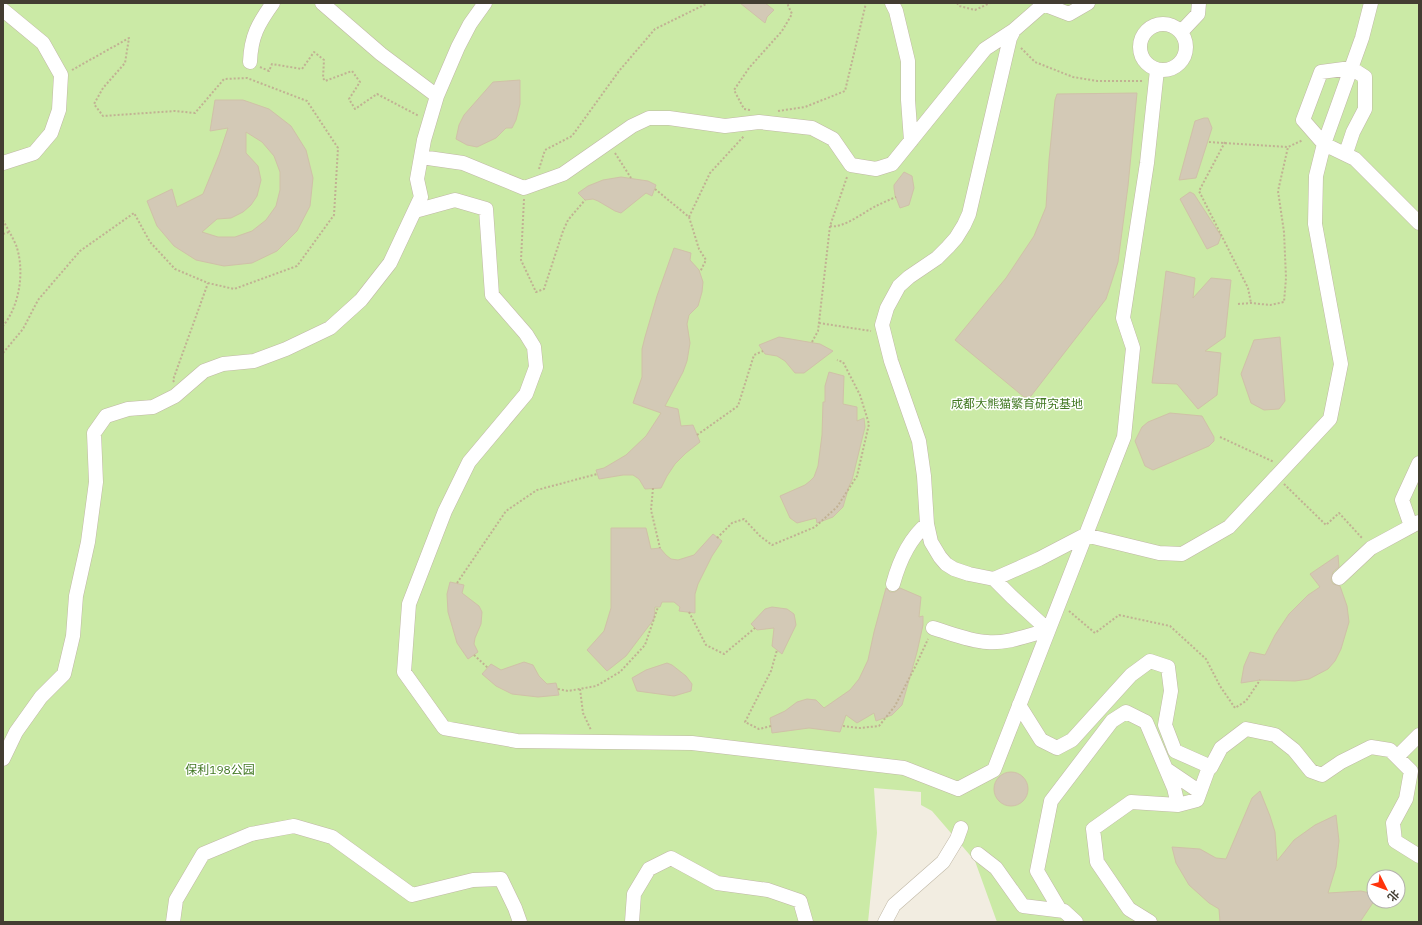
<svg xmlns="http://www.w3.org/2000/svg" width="1422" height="925" font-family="'IBM Plex Sans','Noto Sans SC',sans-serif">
<rect width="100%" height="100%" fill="#f2ede1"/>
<path fill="#cbeaa6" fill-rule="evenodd" d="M3 3H1419V922H997L975 861 932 811 921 805V792L874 788 877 833 868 922H3ZM1374 877H1398V901H1374Z"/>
<path fill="#d3c9b6" stroke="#d0c1a8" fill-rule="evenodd" d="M740 3H765L774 10 767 17 765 23Z
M520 80V104L516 120 512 128H506L496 138 477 147 467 145 456 139 459 125 464 115 493 82Z
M1137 93 1128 186 1118 262 1106 299 1031 396 1024 397 955 340 1006 278 1034 236 1046 207 1049 160 1055 100 1057 94Z
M215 100H243L269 109 291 126 306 150 313 178 310 206 297 231 277 251 252 263 224 266 196 260 174 246 157 226 147 201 172 189 177 207 203 194 219 155 228 128 210 131ZM246 132 262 142 274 156 280 172V190L276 206 266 220 252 231 235 237H218L202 232 217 219 231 218 243 212 251 205 257 196 261 180 258 166 246 153Z
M1204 118H1208L1212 128 1196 178 1179 180 1195 121Z
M904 172 912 176 914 188 909 205 900 208 895 195 894 188V185Z
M621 177 648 181 656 185 652 196 646 193 621 213 615 211 598 201 593 199 585 200 578 193 588 186 603 180Z
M1190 192 1194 194 1221 236 1218 244 1207 249 1180 199Z
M674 248 691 253 690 260 699 270 703 282 702 292 698 306 689 315 687 324 690 343 687 361 683 372 665 406 678 409 681 426 693 425 700 442 686 453 675 464 667 476 661 488 645 489 639 479 633 475H623L599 479 596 470 604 468 626 455 646 436 661 413 633 403 642 377V349L645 337 657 296Z
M1166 271 1195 278 1193 298 1211 278 1231 280 1225 337 1205 351 1221 353 1217 395 1198 409 1177 384 1152 383Z
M779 337 820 344 833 351 804 373H795L785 361 777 356 765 354 759 345Z
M1280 337 1285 401 1279 409 1264 410 1251 403 1241 374 1254 340Z
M829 372 844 376 843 404 857 407V421L864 418 865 427 852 480 849 486 843 507 833 517 817 523 816 518 797 523 790 518 780 496 805 485 810 481 814 477 818 466 822 435 823 402H825V386Z
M1170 413 1202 416 1214 437V441L1209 446 1153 470 1145 466 1135 441 1142 427 1148 422Z
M611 528H646L651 549 660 548 666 555 671 559 678 560 694 555 713 534 722 541 712 556 698 584 695 594V613L679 611 680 607 674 602H662L660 607H655L654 619 626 656 607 671 587 650 604 631 611 608Z
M1338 555 1339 567 1333 572 1331 580 1333 584 1340 586 1347 606 1349 622 1341 649 1335 661 1328 669 1309 679 1295 681 1260 680 1241 683 1244 666 1250 652 1265 655 1275 635 1289 614 1308 595 1320 587 1310 574Z
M450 582 464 585 462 593 479 606 482 612 481 624 475 638 474 644 478 652 468 659 457 643 448 612 447 594Z
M886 588 890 592H895L900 588 921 597 919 617 923 616V625L917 652 902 705 892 715 876 721 874 713 857 723 846 715 840 732 809 728 772 733 770 718 785 711 797 702 807 699 816 700 824 708 850 690 859 679 868 660 874 632Z
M772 607 787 609 794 614 795 619 796 625 782 654 772 646 774 628 757 630 751 624 765 609Z
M524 662 533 665 539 676 547 684 556 683 559 695 538 697 512 694 496 686 482 674 491 664 501 670Z
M667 663 672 665 686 676 692 684 691 691 674 696 637 691 632 678 646 670Z
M994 789a17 17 0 1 1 34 0a17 17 0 1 1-34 0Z
M1260 791 1270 816 1275 832 1277 861 1294 840 1315 825 1336 815 1339 841 1336 867 1328 893 1361 891 1374 894V901L1360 922H1220L1219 909 1209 903 1189 885 1176 863 1172 847 1200 849 1216 858 1226 859 1252 798Z"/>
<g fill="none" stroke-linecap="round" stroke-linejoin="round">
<g stroke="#c0b8a6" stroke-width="15">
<path id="minor" d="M322 3 381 54 437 96
M892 3 896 11 908 61V100L911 141
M1043 3V4L1069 14 1088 3
M1045 3 1014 30 1010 38 969 214 964 225 956 238 948 247 937 258 909 277 899 286 887 308 882 325 891 361 919 441 924 476 927 524 931 542 940 557 946 564 954 569 969 574 994 579 1039 559 1085 535 1159 553 1182 554 1229 527 1330 419 1341 364 1315 224 1316 176 1324 144 1362 38 1371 3
M3 10 43 43 61 75 59 110 51 133 34 153 3 163
M1140 47a23 23 0 1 1 46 0a23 23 0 1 1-46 0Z
M1181 32 1198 14 1199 3
M250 62C251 36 258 24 273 3
M1346 153 1353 132 1365 109V77L1351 68 1321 72 1303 120 1324 144 1355 159 1419 223
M421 157 463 163 524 188 563 174 632 126 649 118H669L725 126 759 122 812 128 833 139 851 165 876 169 892 164 985 49 1014 30
M415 211 455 200 486 209 492 295 526 334 534 347 536 367 526 394 469 462 445 511 409 604 404 672 444 728 517 741 692 743 904 768 958 789 994 770 1124 437 1133 348 1123 318 1147 163 1157 70
M1411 526 1402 500 1419 463
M1339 578 1371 548 1419 522
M994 579 1012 597 1048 630
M893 584C899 562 909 539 927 524
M933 628C950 633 969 641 987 642 1007 644 1029 635 1048 630
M1019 705 1041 740 1057 748 1072 740 1131 675 1150 661 1168 667 1171 691 1165 725 1175 751 1211 767
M1397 757 1419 735
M3 759 16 732 41 697 64 674 73 636 76 596 88 542 96 482 94 433 106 416 128 409 153 407 175 396 204 371 223 364 254 361 286 349 330 328 361 300 390 263 421 197 417 179 424 140 437 96 458 47 470 24 485 3
M1166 769 1200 792
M978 854 996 868 1023 906 1064 911 1076 922
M1060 910 1037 871 1051 801 1112 721 1126 712 1146 722 1174 788 1178 805
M173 922 176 900 203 854 251 834 294 826 332 837 412 895 473 880 501 879 515 908 520 922
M632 922 634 894 649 869 671 858 717 883 768 890 800 901 806 922
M885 922 894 905 943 862 957 839 961 828
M1150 922 1129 909 1097 862 1093 829 1131 802 1178 805 1197 800 1208 770 1211 767 1221 748 1246 729 1275 735 1294 750 1311 771 1322 775 1341 762 1371 747 1390 750 1411 771 1406 799 1393 823 1395 841 1419 856"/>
</g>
<path stroke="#c1b193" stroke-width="2" stroke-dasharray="2 2" stroke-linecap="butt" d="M957 3 959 6 975 10 990 3
M1021 48 1035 62 1073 77 1097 81H1144
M260 67 269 71 272 64 302 69 314 52 324 60 323 78 325 81 352 71 360 82 349 99 355 109 377 94 419 116
M750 110 744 109 734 90 749 68 782 31 792 14 787 3
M778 111 805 107 845 91 866 3
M1209 142 1288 147 1303 140
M1225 142 1199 191 1248 288 1251 303
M615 153 631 178
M539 169 545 150 572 136 619 71 655 29 708 3
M655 189 689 217 699 249 706 260 700 272
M524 199 521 260 536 292 544 289 563 231 568 220 585 200
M689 217 710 173 744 136
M3 220C7 228 12 236 16 245 25 270 20 305 3 326
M830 226C843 229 864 212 876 206 882 203 889 200 896 197
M3 234 9 232
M1238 304 1251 303 1270 305 1284 302 1286 278 1284 232 1278 191 1288 147
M819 323 871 331
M812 342 818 331 830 226 847 177
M3 353 23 329 38 300 80 251 134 213 150 242 175 269 208 283 234 289 297 266 334 215 338 148 307 101 247 78 224 79 195 113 175 111 103 116 94 104 103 88 125 63 129 38 72 70
M174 382 173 380 208 283
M697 435 738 406 754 355 763 351
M1220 437 1274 462
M1284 484 1326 525 1339 513 1362 538
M653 488 651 510 660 548
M717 538 732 523 744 519 760 536 772 545 815 527 837 507 857 476 869 424 860 395 843 362 837 360
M457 583 506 511 537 490 597 474
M1069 611 1095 633 1119 615 1170 626 1206 659 1220 686 1235 708 1246 701 1260 680
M689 612 706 645 724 654 755 628
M474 655 488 668
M558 689 568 691 596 686 620 672 645 645 658 607
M580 689 583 713 591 730
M771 726 759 729 745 722 771 671 777 650
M843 726 860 728 879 726 895 706 916 665 928 639"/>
<use href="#minor" stroke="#fff" stroke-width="14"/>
</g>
<g text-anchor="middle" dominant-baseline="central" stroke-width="3" stroke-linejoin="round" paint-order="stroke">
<g font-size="12" fill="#417822" stroke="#fff">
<text x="1017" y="403">成都大熊猫繁育研究基地</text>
<text x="220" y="769">保利198公园</text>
</g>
</g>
<rect width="1422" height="925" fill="none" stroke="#433d32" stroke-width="8"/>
<g transform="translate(1386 889) rotate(132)"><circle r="19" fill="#ffffff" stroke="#b4b1ad"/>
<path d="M0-3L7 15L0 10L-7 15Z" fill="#ff330b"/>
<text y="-6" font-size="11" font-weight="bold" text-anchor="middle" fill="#433d32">北</text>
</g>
</svg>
